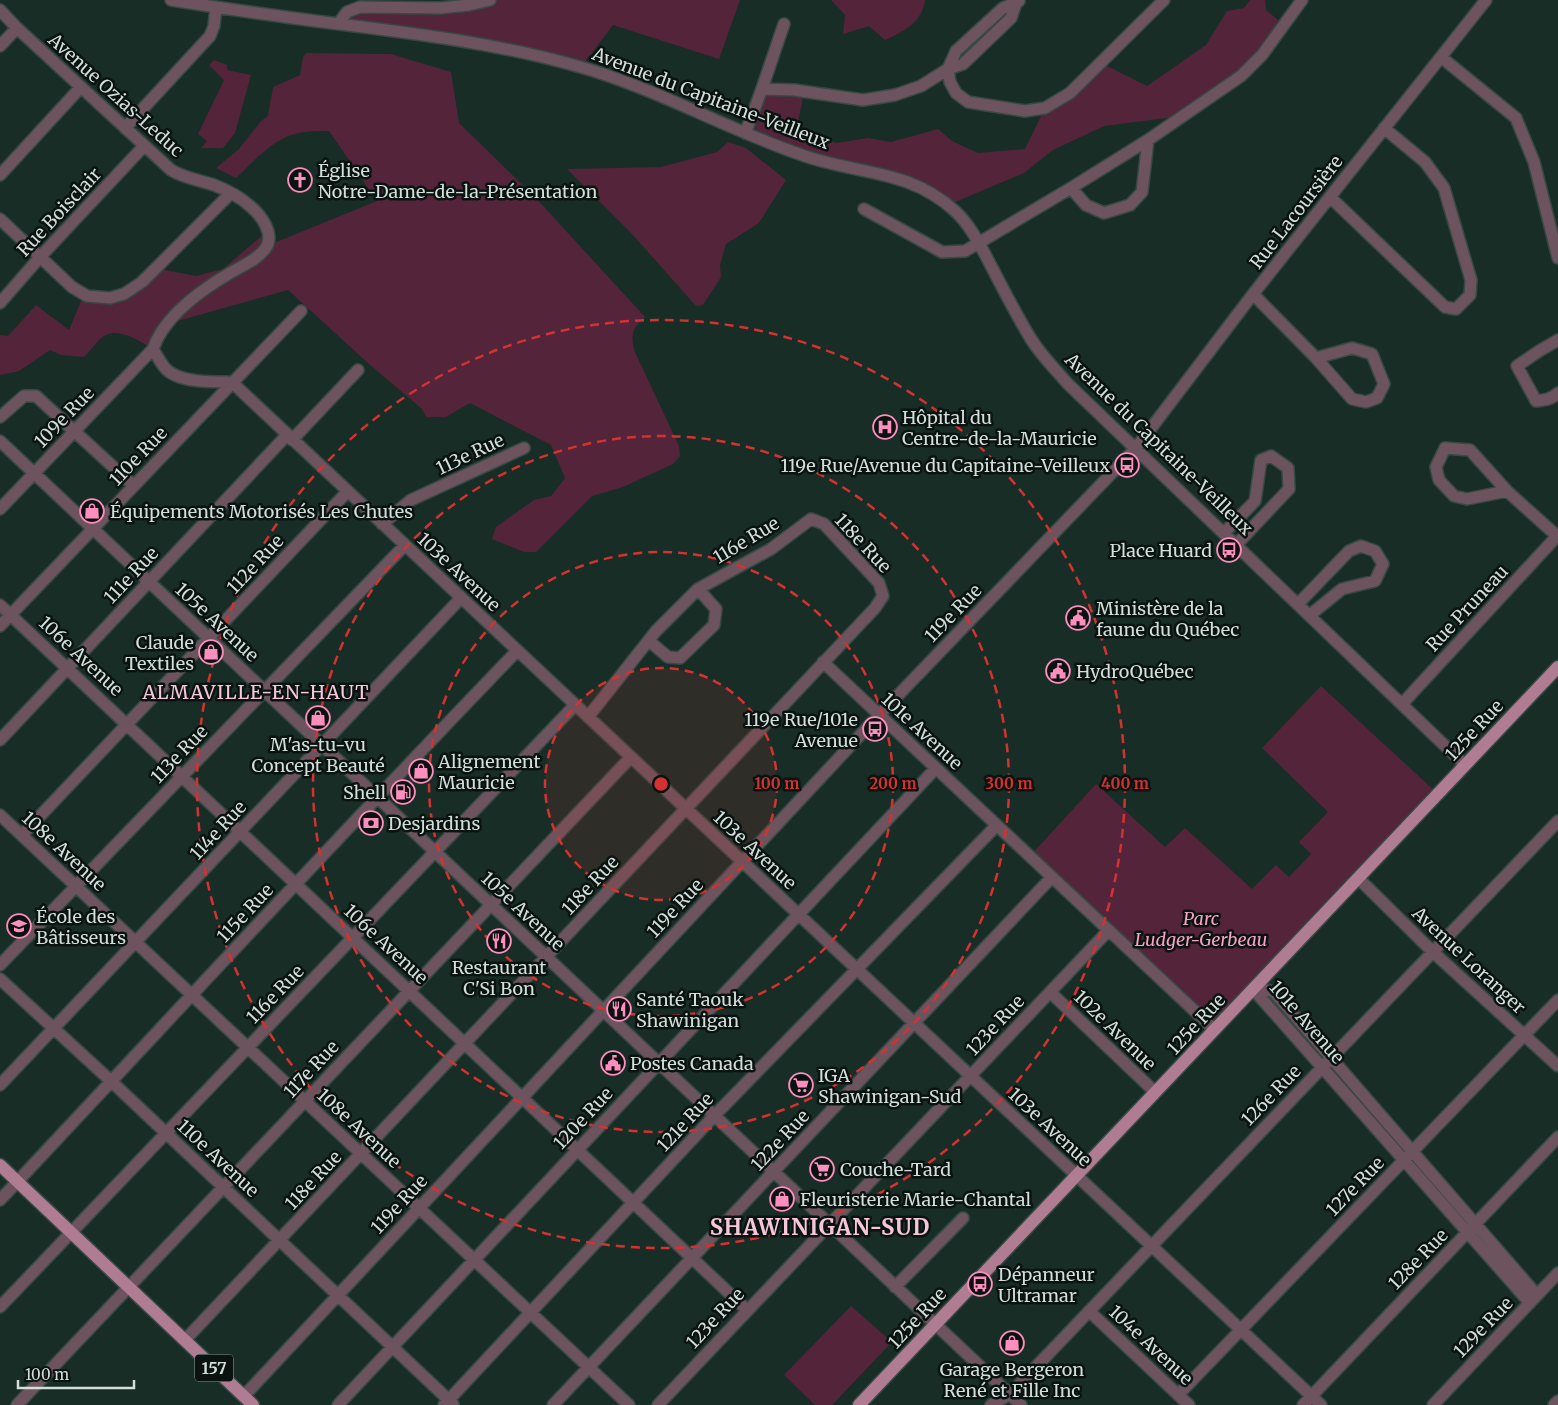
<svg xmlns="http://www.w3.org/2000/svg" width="1558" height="1405" font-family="Merriweather,serif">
<rect width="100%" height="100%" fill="#182d26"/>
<path fill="#53243a" d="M490 0H740L719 59 613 25 581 67 338 24 347 12Z
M831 0H925C922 23 903 32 885 40L869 26 843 34 845 15Z
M1250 0H1265L1266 10 1284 25 1262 55 1182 116 1104 126 1053 150 1024 173 948 205 935 195 745 133 762 89 804 92 797 127 836 143 868 138 891 142 938 129 952 141 978 153 1025 149 1045 108 1101 63 1147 86 1206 45 1227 11 1244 8Z
M306 53 391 54 451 72 459 123 534 196 645 317C632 329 631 332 634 350L679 446 680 456 673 464 623 487 592 496 536 552H524L492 539 496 527 534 500 551 496 565 478 551 445 470 403 446 417H426L422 409 369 364 288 290 174 322 226 279 270 249 274 243 377 201 329 131C315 131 297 131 284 138 266 147 251 164 236 178L216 168 239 149 261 121 268 116 273 87 300 75 303 57Z
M214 60 227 65V70L251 75 235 133 223 148H201L207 141 198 134 224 80 209 65Z
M728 142 746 148 786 180 759 223 726 244 720 265 721 277 703 305 696 306 632 234 567 169 661 167 717 152Z
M264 234 260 250 212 282 150 347C138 340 117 327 104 336 97 341 91 350 84 357L61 355 50 350 19 371 0 375V335L8 336 36 305 69 330 83 296 105 299 160 269 196 276 223 269Z
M1321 686 1438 794 1215 1030 1030 856 1096 784 1165 847 1185 828 1252 889 1276 865 1289 877 1311 854 1299 842 1328 812 1262 748Z
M851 1306 892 1342 832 1405H815L784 1375Z"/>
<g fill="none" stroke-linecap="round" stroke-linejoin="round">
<g stroke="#364943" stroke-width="14">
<path id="minor" d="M171 0C227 9 283 17 339 24 420 34 499 44 577 66 656 88 726 129 802 155 857 175 908 168 955 211 969 224 978 241 987 258 1001 285 1015 313 1031 339 1041 355 1055 369 1067 383L1465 765
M0 10 17 28 171 170C184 178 199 180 214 185 227 190 240 197 250 206 261 215 276 235 265 249 257 260 242 266 230 273 201 290 164 316 153 349L0 509
M338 24 347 12 360 7 440 8 469 5 490 0
M0 46 17 28
M1441 57 1516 118 1534 162 1558 258
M948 69 950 82 956 93 968 102 1025 111 1045 108 1070 93 1164 0
M948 69 956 51 1003 8 1019 1
M762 89 794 90 863 100 895 95 921 86 948 69 963 64 1011 18 1016 3
M125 128 210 36 214 26 216 7
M745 133C760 98 771 61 784 24
M0 175 81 87
M1071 188 1086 205 1104 213 1130 205 1142 192 1148 140
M1330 197 1445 307 1456 309 1470 295 1471 280 1444 188 1425 162 1384 128
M864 209 942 252 965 251 1071 188 1148 140 1241 76 1262 55 1302 0
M0 219 72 287 87 296 110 298 124 294 142 282 231 193
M1253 294 1316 358 1352 399 1366 402 1377 398 1384 384 1372 354 1352 348 1316 358
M0 303 41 256 144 146
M1558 340 1539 351 1517 366 1536 401C1545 400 1552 399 1558 393
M153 349C157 356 161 364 166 369 178 382 210 382 227 382L232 383 237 387 1321 1405
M0 417 24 396H36L134 486
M292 440 358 370
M0 441 1021 1405
M1507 491 1467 499 1454 496 1439 480 1436 467 1445 448 1470 450 1507 491 1557 536
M382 524 411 500 524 448
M1224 533 1255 501 1261 460 1271 456 1288 468 1289 489 1236 545
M1298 604 1349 551 1361 546 1375 551 1383 564 1375 581 1342 589 1310 615
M0 605 747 1310
M0 626 301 311
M649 641 668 657 680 658 714 625 716 609 698 589
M823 662 1215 1030
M1402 704 1558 535
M0 740 287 435
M0 815 629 1405
M22 835 348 491
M1358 878 1433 952 1558 1066
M0 965 405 545
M0 979 112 1082 453 1404
M1253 989 1273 991 1537 1295
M1253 989 1530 1303
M1050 992 1155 1092
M0 1085 461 598
M0 1200C172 1017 342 832 517 651
M895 1287 963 1218
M0 1307 575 705
M1089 1311 1189 1405
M185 1340 875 608 883 596 879 583 824 524 811 519 771 549 698 589 656 631 588 717
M1178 1395 1558 1000
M244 1396 879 715 1136 448 1253 294 1486 0
M17 1405 631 757
M338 1405 936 768
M444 1405 714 1116 997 825
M553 1405 1052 877
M658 1405 1109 930
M991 1405 1010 1394 1558 821
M1303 1405 1558 1137
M1433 1405 1558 1273
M1554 1405 1558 1401"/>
</g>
<g stroke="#364943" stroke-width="15">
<path id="major" d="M0 1165 253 1405
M859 1405 1558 667"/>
</g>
<use href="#minor" stroke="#6c535d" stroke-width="11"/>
<use href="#major" stroke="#b07c91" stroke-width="12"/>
</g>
<circle cx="661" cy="784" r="116" fill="#d63131" fill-opacity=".12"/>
<g fill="none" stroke="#d63131" stroke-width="2.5" stroke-dasharray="9 6">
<circle cx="661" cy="784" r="116"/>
<circle cx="661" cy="784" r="232"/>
<circle cx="661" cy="784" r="348"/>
<circle cx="661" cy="784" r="464"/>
</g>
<defs>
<g id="church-ring" transform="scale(1.25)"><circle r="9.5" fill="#0a1310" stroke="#fd8ebf" stroke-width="1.5"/><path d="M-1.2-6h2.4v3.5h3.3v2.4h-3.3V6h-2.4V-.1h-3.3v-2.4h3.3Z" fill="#fd8ebf"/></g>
<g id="hospital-ring" transform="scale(1.25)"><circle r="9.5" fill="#0a1310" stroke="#fd8ebf" stroke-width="1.5"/><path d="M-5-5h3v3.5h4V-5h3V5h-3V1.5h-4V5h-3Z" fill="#fd8ebf"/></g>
<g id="bus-ring" transform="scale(1.25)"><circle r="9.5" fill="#0a1310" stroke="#fd8ebf" stroke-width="1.5"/><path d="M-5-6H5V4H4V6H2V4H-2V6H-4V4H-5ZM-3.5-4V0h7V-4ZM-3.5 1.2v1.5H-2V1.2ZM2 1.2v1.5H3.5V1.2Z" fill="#fd8ebf"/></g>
<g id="shop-ring" transform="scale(1.25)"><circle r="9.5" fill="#0a1310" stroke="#fd8ebf" stroke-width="1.5"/><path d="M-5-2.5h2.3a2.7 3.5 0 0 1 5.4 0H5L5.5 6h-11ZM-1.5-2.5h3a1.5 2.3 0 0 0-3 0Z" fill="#fd8ebf"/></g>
<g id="civic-ring" transform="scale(1.25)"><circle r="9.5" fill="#0a1310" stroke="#fd8ebf" stroke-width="1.5"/><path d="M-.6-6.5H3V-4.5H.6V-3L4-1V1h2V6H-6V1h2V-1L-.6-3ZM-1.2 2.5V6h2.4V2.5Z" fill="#fd8ebf"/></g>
<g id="fuel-ring" transform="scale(1.25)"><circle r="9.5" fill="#0a1310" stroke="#fd8ebf" stroke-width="1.5"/><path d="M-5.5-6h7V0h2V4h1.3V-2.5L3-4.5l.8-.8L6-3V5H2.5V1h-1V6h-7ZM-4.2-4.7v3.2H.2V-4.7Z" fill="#fd8ebf"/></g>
<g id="bank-ring" transform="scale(1.25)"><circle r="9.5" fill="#0a1310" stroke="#fd8ebf" stroke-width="1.5"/><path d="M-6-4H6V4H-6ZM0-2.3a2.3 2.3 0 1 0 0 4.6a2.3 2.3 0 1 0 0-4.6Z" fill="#fd8ebf"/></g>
<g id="school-ring" transform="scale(1.25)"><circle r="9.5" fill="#0a1310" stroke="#fd8ebf" stroke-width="1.5"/><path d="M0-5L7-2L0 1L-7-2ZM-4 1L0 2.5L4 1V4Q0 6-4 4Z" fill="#fd8ebf"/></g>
<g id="restaurant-ring" transform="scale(1.25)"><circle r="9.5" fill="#0a1310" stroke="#fd8ebf" stroke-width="1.5"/><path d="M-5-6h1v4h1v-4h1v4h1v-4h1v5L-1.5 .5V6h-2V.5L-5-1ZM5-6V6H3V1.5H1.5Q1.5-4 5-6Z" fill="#fd8ebf"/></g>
<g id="supermarket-ring" transform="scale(1.25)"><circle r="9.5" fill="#0a1310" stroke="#fd8ebf" stroke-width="1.5"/><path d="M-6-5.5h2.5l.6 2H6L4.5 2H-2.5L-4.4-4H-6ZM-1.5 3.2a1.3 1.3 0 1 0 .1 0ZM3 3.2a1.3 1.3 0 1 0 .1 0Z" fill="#fd8ebf"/></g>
</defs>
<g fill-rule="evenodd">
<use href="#church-ring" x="300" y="180"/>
<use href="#hospital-ring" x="885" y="427"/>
<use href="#bus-ring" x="1127" y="465"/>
<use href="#shop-ring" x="92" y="511"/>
<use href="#bus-ring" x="1229" y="550"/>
<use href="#civic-ring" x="1078" y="618"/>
<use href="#shop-ring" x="211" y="652"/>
<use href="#civic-ring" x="1058" y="671"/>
<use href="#shop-ring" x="318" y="718"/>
<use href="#bus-ring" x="875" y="729"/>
<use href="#shop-ring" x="421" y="771"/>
<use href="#fuel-ring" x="403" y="792"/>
<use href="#bank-ring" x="371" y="823"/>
<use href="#school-ring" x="19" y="926"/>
<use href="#restaurant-ring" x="499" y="941"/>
<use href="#restaurant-ring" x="619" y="1009"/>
<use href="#civic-ring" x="613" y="1063"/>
<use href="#supermarket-ring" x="801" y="1085"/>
<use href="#supermarket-ring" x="822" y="1169"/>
<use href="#shop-ring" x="782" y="1199"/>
<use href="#bus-ring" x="980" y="1284"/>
<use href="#shop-ring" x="1012" y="1343"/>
</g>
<g text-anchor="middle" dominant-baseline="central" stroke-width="5" stroke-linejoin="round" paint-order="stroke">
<rect fill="#0a1310" stroke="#95a19d" stroke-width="1" x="195" y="1354.5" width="38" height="27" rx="4"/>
<g font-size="16" font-weight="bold" fill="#d1ded9">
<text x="214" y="1368">157</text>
</g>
<g font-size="18" fill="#d1ded9" stroke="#0a1310">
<text transform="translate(116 95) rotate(42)">Avenue Ozias-Leduc</text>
<text transform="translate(711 98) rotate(21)">Avenue du Capitaine-Veilleux</text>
<text transform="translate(59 212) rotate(-47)">Rue Boisclair</text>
<text transform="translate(1296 212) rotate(-52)">Rue Lacoursière</text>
<text transform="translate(64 417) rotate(-46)">109e Rue</text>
<text transform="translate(1159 444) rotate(44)">Avenue du Capitaine-Veilleux</text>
<text transform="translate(470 454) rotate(-25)">113e Rue</text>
<text transform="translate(138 456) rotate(-46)">110e Rue</text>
<text transform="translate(746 540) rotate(-31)">116e Rue</text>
<text transform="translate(863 543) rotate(47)">118e Rue</text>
<text transform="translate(255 564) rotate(-47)">112e Rue</text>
<text transform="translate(459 572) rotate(43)">103e Avenue</text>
<text transform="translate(131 575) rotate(-47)">111e Rue</text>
<text transform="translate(1467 608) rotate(-47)">Rue Pruneau</text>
<text transform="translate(953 613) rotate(-46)">119e Rue</text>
<text transform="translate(217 622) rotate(43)">105e Avenue</text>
<text transform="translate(81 656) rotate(43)">106e Avenue</text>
<text transform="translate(1474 730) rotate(-47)">125e Rue</text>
<text transform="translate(922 731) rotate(43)">101e Avenue</text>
<text transform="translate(179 754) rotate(-46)">113e Rue</text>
<text transform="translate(218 830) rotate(-47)">114e Rue</text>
<text transform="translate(755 850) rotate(43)">103e Avenue</text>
<text transform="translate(64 851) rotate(43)">108e Avenue</text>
<text transform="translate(590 885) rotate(-47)">118e Rue</text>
<text transform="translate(675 908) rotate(-47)">119e Rue</text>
<text transform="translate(523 911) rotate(43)">105e Avenue</text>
<text transform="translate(245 913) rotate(-47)">115e Rue</text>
<text transform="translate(386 944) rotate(43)">106e Avenue</text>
<text transform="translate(1469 960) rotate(43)">Avenue Loranger</text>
<text transform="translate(275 994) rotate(-46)">116e Rue</text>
<text transform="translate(1307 1022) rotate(49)">101e Avenue</text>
<text transform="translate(1196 1024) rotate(-47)">125e Rue</text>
<text transform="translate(995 1025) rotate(-47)">123e Rue</text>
<text transform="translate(1115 1030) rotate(44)">102e Avenue</text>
<text transform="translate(311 1069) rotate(-47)">117e Rue</text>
<text transform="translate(1271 1095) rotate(-46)">126e Rue</text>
<text transform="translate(583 1118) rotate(-47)">120e Rue</text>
<text transform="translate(685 1122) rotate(-47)">121e Rue</text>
<text transform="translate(1050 1127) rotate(43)">103e Avenue</text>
<text transform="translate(359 1128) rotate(43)">108e Avenue</text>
<text transform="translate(780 1140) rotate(-47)">122e Rue</text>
<text transform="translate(218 1158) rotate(43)">110e Avenue</text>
<text transform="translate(313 1180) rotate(-47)">118e Rue</text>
<text transform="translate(1355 1186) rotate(-46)">127e Rue</text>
<text transform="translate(399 1204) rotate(-47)">119e Rue</text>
<text transform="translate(1418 1259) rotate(-46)">128e Rue</text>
<text transform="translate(715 1318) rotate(-47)">123e Rue</text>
<text transform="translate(917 1318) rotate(-47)">125e Rue</text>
<text transform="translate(1483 1327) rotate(-46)">129e Rue</text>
<text transform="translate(1151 1345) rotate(43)">104e Avenue</text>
</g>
<g font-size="18" fill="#d1ded9" stroke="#0a1310" text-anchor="start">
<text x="318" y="170">Église<tspan x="318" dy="21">Notre-Dame-de-la-Présentation</tspan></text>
<text x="902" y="417">Hôpital du<tspan x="902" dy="21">Centre-de-la-Mauricie</tspan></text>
<text x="1110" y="465" text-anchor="end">119e Rue/Avenue du Capitaine-Veilleux</text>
<text x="110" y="511">Équipements Motorisés Les Chutes</text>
<text x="1212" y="550" text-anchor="end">Place Huard</text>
<text x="1096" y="608">Ministère de la<tspan x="1096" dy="21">faune du Québec</tspan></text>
<text x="194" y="642" text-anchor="end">Claude<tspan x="194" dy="21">Textiles</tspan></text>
<text x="1076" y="671">HydroQuébec</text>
<text x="858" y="719" text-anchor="end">119e Rue/101e<tspan x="858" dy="21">Avenue</tspan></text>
<text x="318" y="744" text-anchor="middle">M'as-tu-vu<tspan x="318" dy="21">Concept Beauté</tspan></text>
<text x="438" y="761">Alignement<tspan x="438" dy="21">Mauricie</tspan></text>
<text x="386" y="792" text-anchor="end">Shell</text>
<text x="388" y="823">Desjardins</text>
<text x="36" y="916">École des<tspan x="36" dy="21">Bâtisseurs</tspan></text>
<text x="499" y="967" text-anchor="middle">Restaurant<tspan x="499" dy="21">C'Si Bon</tspan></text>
<text x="636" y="999">Santé Taouk<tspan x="636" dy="21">Shawinigan</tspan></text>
<text x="630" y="1063">Postes Canada</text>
<text x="818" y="1075">IGA<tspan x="818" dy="21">Shawinigan-Sud</tspan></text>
<text x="840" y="1169">Couche-Tard</text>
<text x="800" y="1199">Fleuristerie Marie-Chantal</text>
<text x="998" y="1274">Dépanneur<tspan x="998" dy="21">Ultramar</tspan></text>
<text x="1012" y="1369" text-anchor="middle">Garage Bergeron<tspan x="1012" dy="21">René et Fille Inc</tspan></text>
</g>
<g font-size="18" font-style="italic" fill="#f8a0c5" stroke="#0a1310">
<text x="1201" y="918">Parc<tspan x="1201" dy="21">Ludger-Gerbeau</tspan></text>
</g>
<g font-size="19" letter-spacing="1" fill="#f6c6d9" stroke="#0a1310">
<text x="256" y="692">ALMAVILLE-EN-HAUT</text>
</g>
<g font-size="22" font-weight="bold" letter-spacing="1" fill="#f6c6d9" stroke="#0a1310">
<text x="820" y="1227">SHAWINIGAN-SUD</text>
</g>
</g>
<circle cx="661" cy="784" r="8" fill="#d63131" stroke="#0a1310" stroke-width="2.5"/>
<g font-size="15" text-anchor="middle" font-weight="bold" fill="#d63131" stroke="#0a1310" stroke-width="5" stroke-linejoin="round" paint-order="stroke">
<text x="777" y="789">100 m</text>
<text x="893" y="789">200 m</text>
<text x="1009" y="789">300 m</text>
<text x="1125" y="789">400 m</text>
</g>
<path d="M18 1380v8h116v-8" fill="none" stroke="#d1ded9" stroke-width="2.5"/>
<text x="25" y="1380" font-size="15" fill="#d1ded9" stroke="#0a1310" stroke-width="4" paint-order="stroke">100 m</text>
</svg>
